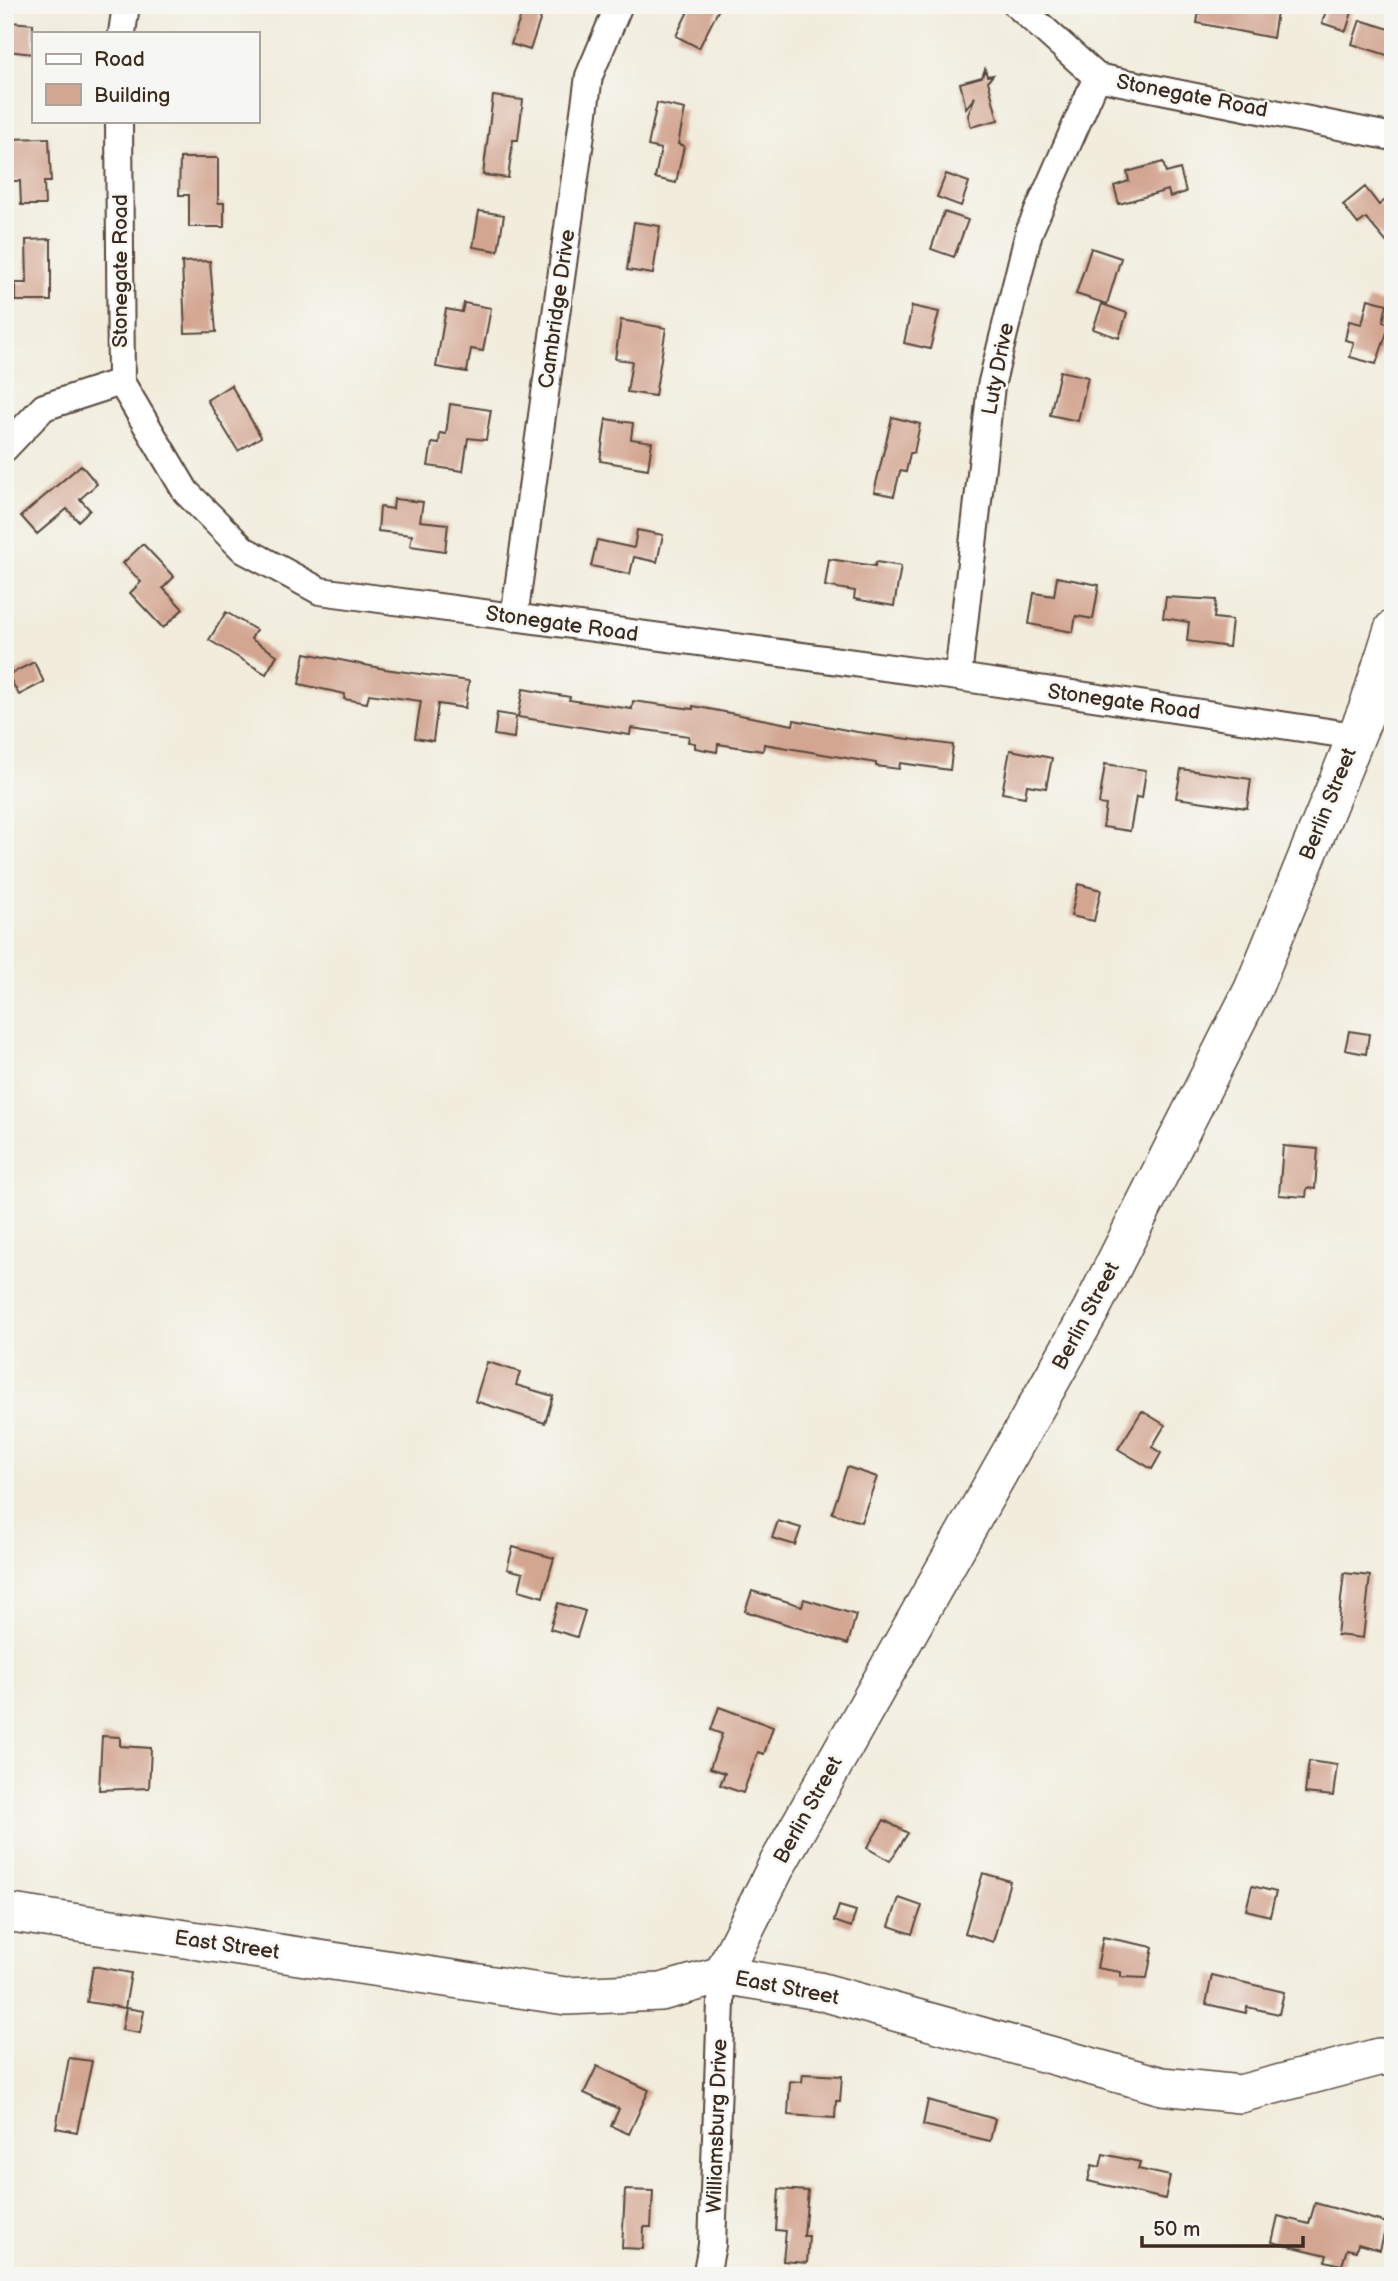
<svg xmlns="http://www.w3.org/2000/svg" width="1398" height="2281" font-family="'Balsamiq Sans',sans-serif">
<rect width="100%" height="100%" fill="#f6f6f2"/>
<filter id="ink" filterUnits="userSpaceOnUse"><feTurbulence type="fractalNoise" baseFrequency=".0143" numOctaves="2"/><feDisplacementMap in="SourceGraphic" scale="14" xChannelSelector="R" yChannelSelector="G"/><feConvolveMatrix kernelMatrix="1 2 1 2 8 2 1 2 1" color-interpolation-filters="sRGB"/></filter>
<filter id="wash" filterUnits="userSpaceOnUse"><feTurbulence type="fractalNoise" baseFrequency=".00686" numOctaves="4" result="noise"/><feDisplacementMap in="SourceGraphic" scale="28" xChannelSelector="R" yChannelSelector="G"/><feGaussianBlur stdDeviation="1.57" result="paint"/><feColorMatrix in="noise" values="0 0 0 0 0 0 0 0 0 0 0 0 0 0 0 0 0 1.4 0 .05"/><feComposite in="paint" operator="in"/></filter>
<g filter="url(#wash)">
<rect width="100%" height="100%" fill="#f1ecdb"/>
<g id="blocks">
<path fill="#d3a691" d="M691 5H721L699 48 676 36Z
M1200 5H1278L1273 38 1197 23Z
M1328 5 1353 9 1346 31 1322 23Z
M524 7 542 14 530 50 511 44Z
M1360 20 1393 30V57L1352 44Z
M10 22 33 24V54L7 51Z
M985 69 987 76 993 75 988 81 998 120 971 127 968 115 975 97 966 108 960 83 982 77Z
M493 96 523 100 518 140H513L508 178 483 175Z
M657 103 685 109 678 144 684 146 676 183 655 178 661 149 648 146Z
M49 138 51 182H44L45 205H21L20 181H6L5 139Z
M180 158H218V203H224V227H189V195H179Z
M1163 162 1166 173 1180 169 1186 192 1170 197 1168 190 1119 204 1114 186 1129 181 1127 172Z
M946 174 969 182 961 206 937 197Z
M1365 187 1379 205 1393 194V250L1366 218 1358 224 1343 205Z
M479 211 504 215 498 251 473 247Z
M944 212 968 220 954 257 931 249Z
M634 222 660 226 653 274 627 270Z
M51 239V301H15V283H27L26 240Z
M1091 248 1121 258 1107 304 1076 294Z
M210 261 216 332 185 333 182 262Z
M1368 299 1387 304 1383 322 1390 324 1376 364 1350 357 1354 342 1345 340 1349 321 1362 324Z
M464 303 491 308 483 351 471 349 467 372 436 367 446 309 462 312Z
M1102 304 1127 313 1119 338 1093 329Z
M912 306 939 312 930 349 904 343Z
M621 320 666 328 655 396 627 392 632 361 615 359Z
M1060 371 1088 377 1078 421 1050 415Z
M231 385 261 437 238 451 207 400Z
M450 404 491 410 486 440 468 438 463 471 428 466 432 443 439 444 440 433 446 434Z
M892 417 920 424 914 453H910L906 472 900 471 894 496 874 492Z
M606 419 633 423 631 439 652 442 648 469 600 461Z
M81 465 97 484 80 499 90 510 78 521 67 509 37 534 21 516Z
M394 499 423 502 420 521 448 524 445 551 410 546 412 535 378 531 380 507 393 509Z
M637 530 663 535 657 562 634 557 630 574 591 566 597 540 634 548Z
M143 544 174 577 163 588 183 609 163 628 130 593 141 582 123 563Z
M829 559 875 566 876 562 901 566 894 606 854 599 855 591 825 586Z
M1057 577 1099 585 1093 619 1076 616 1073 632 1029 624 1034 593 1054 596Z
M1166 597 1216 600 1214 618 1232 620 1229 647 1187 641 1189 622 1163 618Z
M226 612 256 630 251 639 277 655 266 674 209 640Z
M305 653 385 669 469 681 465 708 438 704 433 741 415 738 421 701 369 694 367 703 344 699 345 694 299 684Z
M34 662 44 682 19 695 8 675Z
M523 689 570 697 569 700 632 709 633 701 693 709V706L793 725 794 720 857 732 953 745 950 770 900 763 899 769 876 766V763L764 744 763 751 718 744 717 752 695 748V743L688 742 689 736 631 728 630 735 518 717Z
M497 713 516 716 514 738 494 735Z
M1010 750 1052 758 1046 788 1027 785 1025 797 1002 793Z
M1105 764 1146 770 1142 798 1136 797 1130 831 1103 827 1106 805 1099 804Z
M1181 769 1251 779 1247 808 1176 798Z
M1078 884 1101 890 1094 921 1071 916Z
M1349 1031 1369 1034 1366 1054 1345 1050Z
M1283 1146 1318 1149 1315 1189 1307 1188 1306 1197 1279 1195Z
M487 1362 520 1372 516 1385 553 1396 545 1423 475 1401Z
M1142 1411 1165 1425 1152 1447 1161 1453 1152 1469 1118 1449Z
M847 1467 877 1477 861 1522 832 1513Z
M778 1521 801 1528 795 1545 772 1538Z
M513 1547 554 1558 543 1597 519 1590 523 1573 507 1569Z
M1344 1573 1370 1576 1363 1638 1337 1635Z
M752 1591 802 1606 804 1599 856 1615 848 1644 745 1611Z
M558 1603 585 1611 577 1637 550 1629Z
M719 1707 773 1727 764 1754 758 1752 743 1793 720 1785 725 1773 710 1768 722 1734 711 1730Z
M102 1736 120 1737V1746L151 1748 149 1788 99 1790Z
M1309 1761 1337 1765 1333 1796 1305 1793Z
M884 1820 908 1833 890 1861 867 1848Z
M983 1873 1010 1881 993 1942 965 1933Z
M1252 1886 1276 1892 1270 1916 1246 1910Z
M899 1898 922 1906 912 1934 889 1926Z
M839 1906 856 1911 851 1927 834 1921Z
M1103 1937 1153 1947 1147 1978 1121 1977V1972L1097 1968Z
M93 1966 131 1973 125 2008 87 2002Z
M1212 1975 1284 1992 1279 2014 1247 2007 1246 2013 1206 2004Z
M126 2008 144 2011 140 2033 122 2030Z
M69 2058 92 2061 77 2132 56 2128Z
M597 2066 649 2090 629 2134 611 2126 619 2109 584 2093Z
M803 2074 842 2076 840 2101H836L835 2118 788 2115 790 2081 802 2082Z
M928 2100 995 2119 990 2141 923 2125Z
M1103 2154 1140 2162 1138 2169 1170 2176 1165 2199 1088 2181 1092 2165 1100 2167Z
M779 2189 808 2191 804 2236H809L807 2263 783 2261 786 2231 776 2230Z
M625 2190 653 2191 651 2227H644L643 2249 622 2248Z
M1315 2203 1387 2223 1380 2250 1358 2244 1356 2251 1347 2249 1342 2265 1325 2261 1327 2255 1272 2242 1278 2216 1309 2224Z"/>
</g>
</g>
<g filter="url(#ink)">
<use href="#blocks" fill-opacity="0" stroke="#56473a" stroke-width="2"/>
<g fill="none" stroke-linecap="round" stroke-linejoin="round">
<g stroke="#56473a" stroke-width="30">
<path id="street" d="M1017 5 1097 77 1393 137
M122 33 126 5
M119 121 121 382 186 492 244 550 320 591 958 677 1355 736
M5 448 44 407 121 382
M514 618 589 76 619 5
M958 677 991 386 1029 232 1097 77
M1368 707 1393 711
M706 2276 712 2245 722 1975"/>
</g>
<g stroke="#56473a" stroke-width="40">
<path id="secondary" d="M5 1912 566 1996 661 1992 722 1975 819 1991 1162 2086 1240 2094 1379 2057H1393
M722 1975 777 1865 1091 1310 1253 989 1368 707 1393 629"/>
</g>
<use href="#street" stroke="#fff" stroke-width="26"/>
<use href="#secondary" stroke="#fff" stroke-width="37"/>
</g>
</g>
<g text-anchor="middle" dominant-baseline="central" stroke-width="5" stroke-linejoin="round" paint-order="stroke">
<g font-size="21" fill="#3b2a1e" stroke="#f6f6f2">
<text transform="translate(1192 96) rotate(11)">Stonegate Road</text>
<text transform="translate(120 271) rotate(-90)">Stonegate Road</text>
<text transform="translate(557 309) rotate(-82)">Cambridge Drive</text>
<text transform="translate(998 369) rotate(-79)">Luty Drive</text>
<text transform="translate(562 624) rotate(8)">Stonegate Road</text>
<text transform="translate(1124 702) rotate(8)">Stonegate Road</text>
<text transform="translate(1328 804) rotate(-68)">Berlin Street</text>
<text transform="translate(1086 1316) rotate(-62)">Berlin Street</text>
<text transform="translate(808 1810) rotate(-61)">Berlin Street</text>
<text transform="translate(227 1945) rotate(8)">East Street</text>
<text transform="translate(787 1988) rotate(11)">East Street</text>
<text transform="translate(717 2126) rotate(-88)">Williamsburg Drive</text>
</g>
</g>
<rect width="1398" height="2281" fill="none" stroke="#f6f6f2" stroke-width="28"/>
<rect x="32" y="32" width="228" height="91" fill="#f6f6f2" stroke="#aba49d" stroke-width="2"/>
<rect x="46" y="54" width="35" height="10" fill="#ffffff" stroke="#aba49d" stroke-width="2"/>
<text x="94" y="66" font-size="21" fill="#3b2a1e">Road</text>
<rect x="46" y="84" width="35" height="21" fill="#d3a691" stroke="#aba49d" stroke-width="2"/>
<text x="94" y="102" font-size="21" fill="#3b2a1e">Building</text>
<path d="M1142 2236v10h161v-10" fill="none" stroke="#3b2a1e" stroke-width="3.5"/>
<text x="1153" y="2236" font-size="21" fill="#3b2a1e" stroke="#f6f6f2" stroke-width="5" paint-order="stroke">50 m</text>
</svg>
